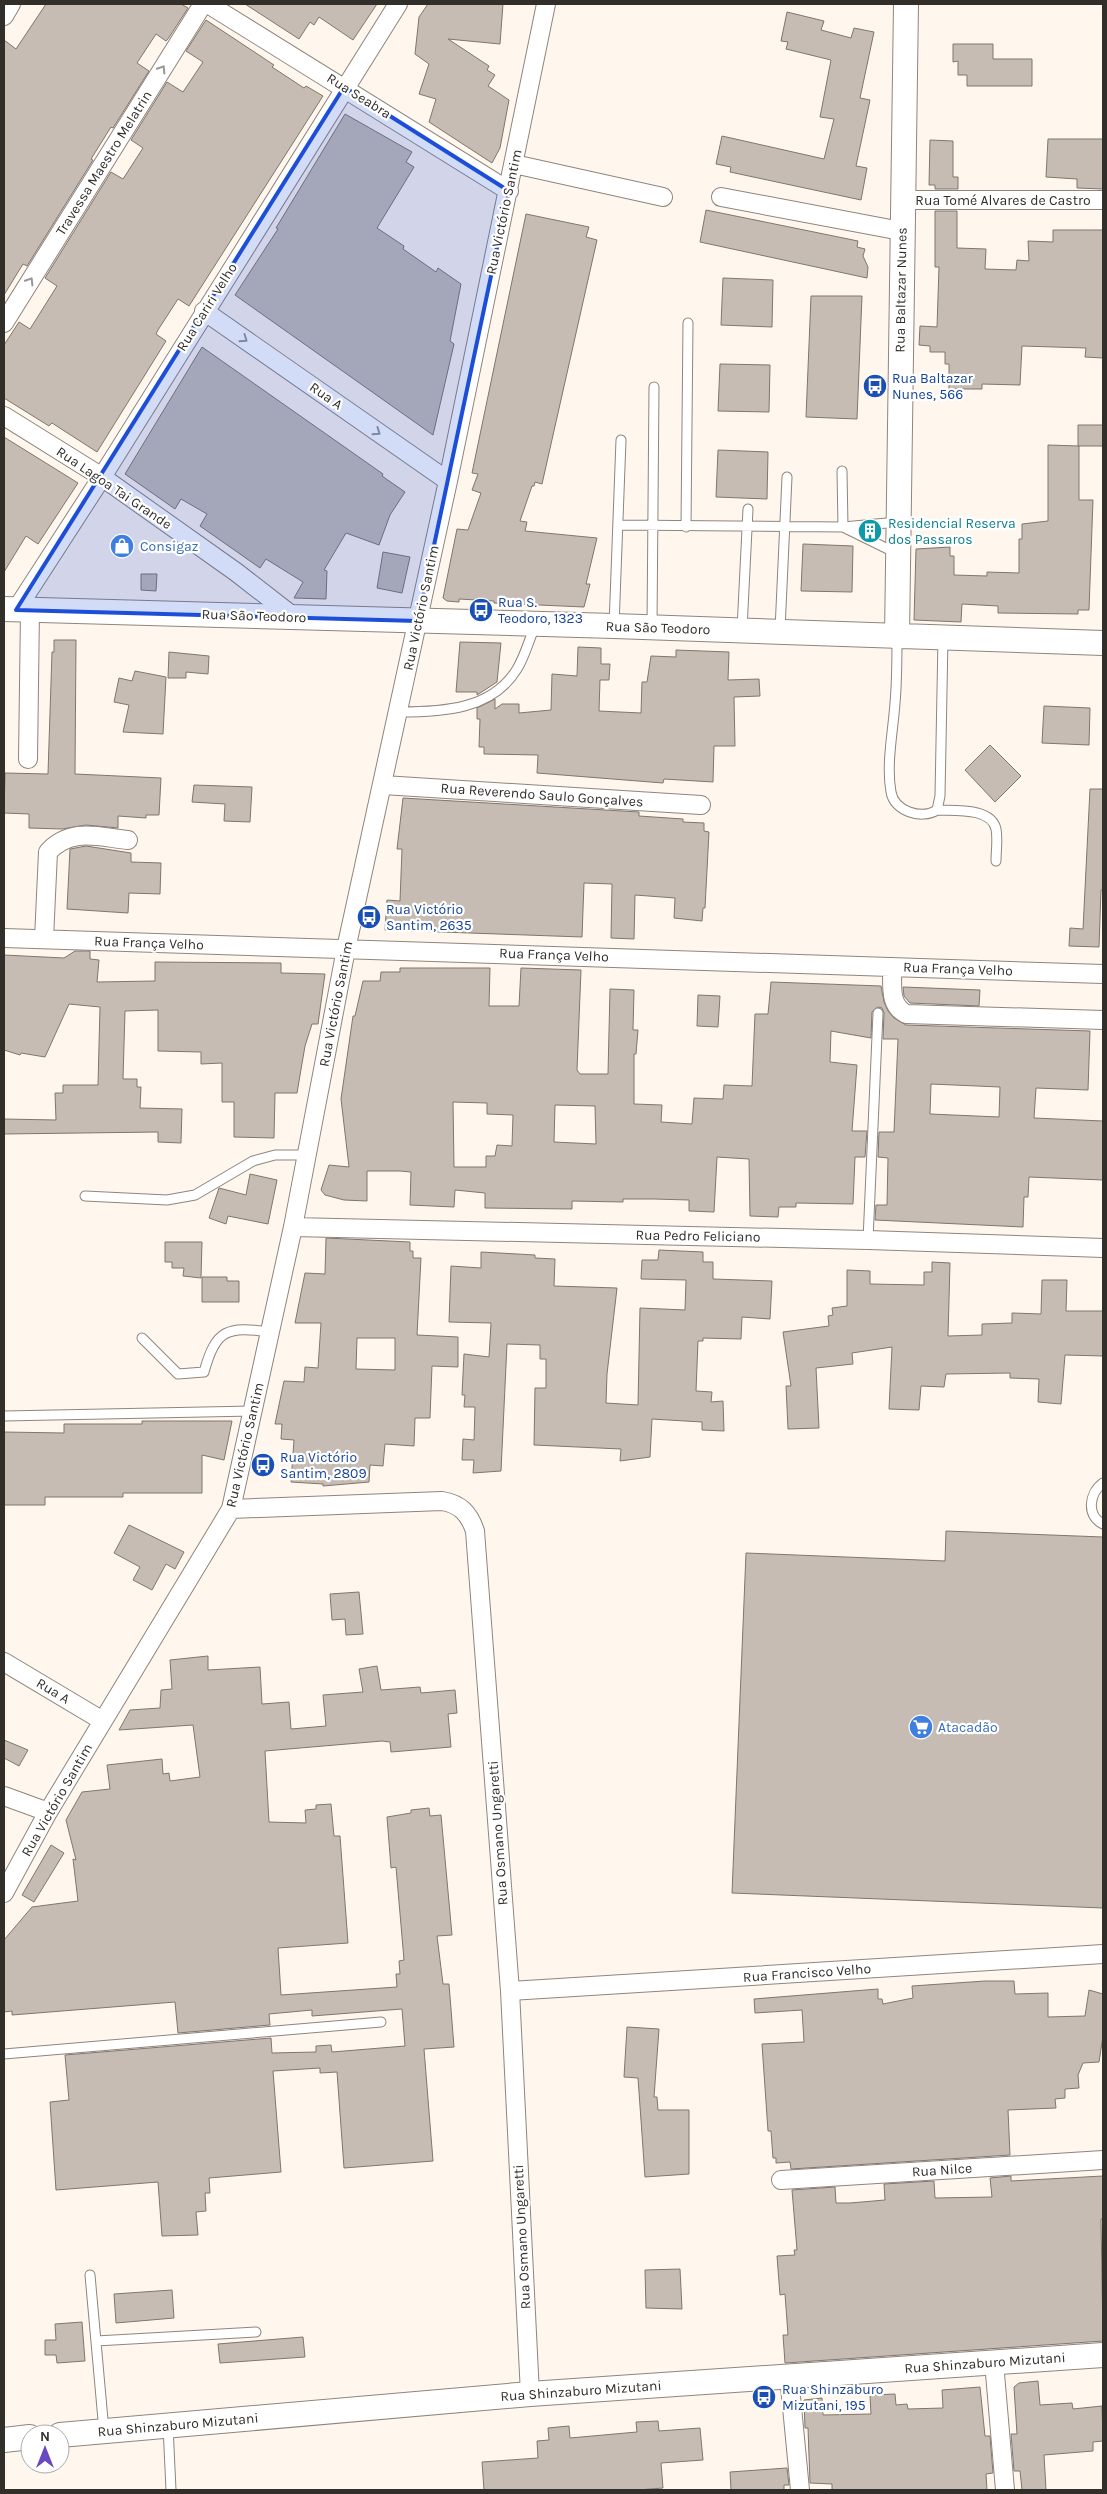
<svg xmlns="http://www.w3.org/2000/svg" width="1107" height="2494" font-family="Karla,sans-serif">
<rect width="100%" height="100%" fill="#fff6ee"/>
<path fill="#c6bcb3" stroke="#7f766d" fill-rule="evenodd" d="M46 4H181L188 8 168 39 166 41 156 34 137 63 149 71 113 128 111 127 91 159 93 160 27 266 23 264 4 295V40L16 49Z
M245 4H377L353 40 319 17 314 25 310 22 299 39Z
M428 4H503L500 44 448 39 489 66 487 70 495 75 488 86 509 100 500 148 492 163 429 122 436 99 419 94 429 64 415 54 419 17Z
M787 12 824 21 821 30 851 38 854 28 874 32 860 98 870 100 856 166 867 168 861 200 730 172 731 167 716 164 722 136 824 159 834 119 820 117 831 60 786 49 788 42 781 41Z
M206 20 274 65 272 67 304 88 306 86 323 96 189 306 178 299 158 330 156 334 166 341 97 452 52 423 49 426 4 398V345L19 322 30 329 57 286 45 278 111 172 123 179 143 148 131 140 167 82 183 92 203 62 186 51Z
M953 44H993V59H1032V86H967V75H958V61L953 62Z
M345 114 412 152 406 162 414 167 377 228 404 246 403 249 436 272 438 268 461 284 450 341 454 344 433 435 235 295 278 229 276 228Z
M1048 139H1103V189L1077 188V179L1046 177Z
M930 140 953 141V177H958V189H935V185H929Z
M706 210 858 241 857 247 865 249 863 256 868 267 867 278 700 242Z
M935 211H957V248L986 249 985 269 1016 270 1017 260 1029 261 1028 241 1053 242V230H1103V358L1085 357 1086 348 1022 346 1020 385 982 384V389H949V364H945V352H930V346L919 345 920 326 937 327 939 267H935Z
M526 214 589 227 586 237 597 240 542 484 535 482 534 486H532L520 521 527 522 525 531 597 538 586 584H590L584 607 494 603V601L459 599V602L447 601 443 598 457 529 468 530 481 493 472 490 478 474 472 473Z
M723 278 773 280 772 327 721 325Z
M811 296H862L857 419 806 417Z
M202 347 383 474 382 476 405 492 390 515 379 545 346 533 324 570 327 571 326 599 294 598 303 582 266 559 260 568 200 526 207 514 181 499 175 509 125 474Z
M720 364 770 365 769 412 718 411Z
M1078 425H1103V446H1078Z
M4 437 78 483 38 544 26 536 4 572Z
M1048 445 1079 446V500H1093L1089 610H1078V614L998 613V606L962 604 961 622 914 620 916 549 950 547V556H954V575L987 576V572L1019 573V539H1022V524L1048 521Z
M718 450 768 452 767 499 716 497Z
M803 544 853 546 852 592 801 591Z
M383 552 410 557 402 593 377 588Z
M141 574H157L156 591 141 590Z
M54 640H76L75 774 161 778 159 815H146V818L118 816V828L86 825 62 829 29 828V814L4 813 5 773 48 774 52 652H54Z
M460 642 501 643 497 682 477 695V692H456Z
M578 647 601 648V664H610L609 680H600L599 711 641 713 642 682H647L651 656 676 657V650L729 652 728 680 759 679 760 696 734 697 735 746H714L713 782 664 779 663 783 537 773 538 755 484 754V747H479L480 719H477V708L495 699V709L502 704H519V713L551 710 552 674 577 676Z
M169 652 209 656 208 674 186 672V678H168Z
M135 671 166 677 163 734 123 732 129 705 114 702 119 678 132 681Z
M1044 706 1090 708 1089 745 1042 743Z
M990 745 1021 776 995 802 965 770Z
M194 785 252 787 250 822 224 821 225 804 192 802Z
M1090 789H1103V890H1101L1099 947 1069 946 1070 928 1083 929Z
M403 798 639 812V816L683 819V822L704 823V831L709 832 705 908H703L702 921 674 918 675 898 635 895 634 939 611 938 612 884 584 883 582 937 385 930 387 900 400 901 402 849H397Z
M86 846 131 853V862L161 863 160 894 129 893 128 913 67 909 70 849Z
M75 951H90V959L99 960 97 982 155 981V962L281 963V973L325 974 318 1024H312L305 1046 297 1093H275L274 1138 234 1137V1102H222V1063L201 1064V1052L158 1051V1010L125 1011 123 1079H137V1087H141L140 1108 182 1109 181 1143 158 1142V1132L4 1134V1119L56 1120 55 1093H63V1085H98L100 1007 69 1004 45 1057 21 1053 20 1055 4 1050V955L64 958Z
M400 968H490L489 1006H519L521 968 581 970 577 1070 580 1074H608L610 989 634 990 633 1030H638L636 1054H634V1104L662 1105 661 1122 692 1124 694 1098 723 1099 724 1085 752 1086 755 1014H768L771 982 881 986 884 1002 888 1011 894 1018 906 1025 1090 1031 1088 1090 1036 1088 1034 1118 1103 1121V1180L1029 1177 1028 1197H1024L1023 1227 875 1220 876 1205H887L888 1158 878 1157 879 1132H894L898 1039H883L884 1013 882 1008 878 1007 872 1012 871 1038 831 1031 830 1062 857 1065 852 1131H867L865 1157H855L853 1204 796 1203V1207H779L778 1217 750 1216 749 1159 717 1157 714 1212 689 1211V1200L654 1199H623V1202L572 1201V1209L485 1208V1193L455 1190 454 1207 410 1205 411 1172 400 1171H367V1201L344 1200 325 1195 321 1190 329 1165 349 1167 341 1099 353 1016H355L363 981H380L381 972H400ZM931 1084 1000 1087 999 1117 930 1114ZM453 1102 487 1103V1114L513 1115 512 1146 497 1145 495 1156H486V1167H454ZM555 1105 595 1106 596 1144 554 1142Z
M903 987 980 990 979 1006 910 1003 904 996Z
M698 995 720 996 718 1027 697 1026Z
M250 1174 277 1180 268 1224 228 1216 226 1224 209 1218 219 1188 246 1195Z
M326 1238 410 1242V1251H413V1258H421L417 1335 458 1337V1367L432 1366 430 1418H415L414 1446 385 1444 383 1466 370 1465 369 1482 323 1486V1484L291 1482 294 1440 281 1439 282 1424H275L284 1381 304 1382 305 1367 318 1368 321 1323H295L305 1273 325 1274ZM357 1338H395V1370L356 1369Z
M165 1242H202L201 1278 183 1276 184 1268H172V1262H165Z
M659 1250 703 1252V1262H713V1279L772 1281 770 1319 742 1317 741 1339 703 1338V1341H698L696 1391 712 1392 711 1402 723 1401 724 1431 702 1430V1422L652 1419 650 1457 620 1461 621 1449 534 1445 535 1388H546V1359H540V1345L507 1344 501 1471 473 1473 474 1460H462L463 1439 474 1440 475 1407H464L465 1395H462L464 1354 489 1357 491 1323 449 1322 451 1266 481 1268V1252L535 1255V1258L555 1259 554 1286 617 1288 607 1374 606 1403 638 1405 640 1308 685 1310 686 1280 641 1279 642 1260H658Z
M932 1262 950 1263 948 1336 982 1335V1324L1012 1323V1313L1041 1314 1042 1280H1067L1066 1311H1103V1356L1065 1355 1061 1404 1038 1402 1039 1379 1010 1378V1373L946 1374 944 1387 921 1386 919 1410 889 1409 892 1347 852 1353 853 1364 816 1368 819 1428 788 1429 786 1386H791L783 1332 829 1326 828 1316 833 1315 832 1308 847 1306V1270L870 1271V1284L924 1285V1272H932Z
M202 1277H227V1281H239V1302H202Z
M142 1421H232L224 1460 202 1455V1493H123V1497H45V1505H4V1432L64 1433V1424H142Z
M129 1525 184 1552 175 1569 166 1564 152 1590 133 1580 140 1567 114 1553Z
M946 1531 1103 1537V1908L732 1893 746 1553 945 1561Z
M359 1592 363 1634 346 1635 345 1619 332 1620 330 1594Z
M208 1656V1670L260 1667 262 1704 289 1702 291 1729 326 1726 323 1695 363 1692 359 1669 377 1666 381 1690 420 1687 421 1693 455 1690 457 1713 448 1714 451 1747 391 1752 390 1742 382 1741 265 1751 269 1822 306 1823 305 1810 316 1809V1805L331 1804 334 1836H340L348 1943 278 1948 281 1995 397 1987 396 1974H400L399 1961 404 1960 396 1867 391 1868 387 1817 411 1813V1810L429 1808 430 1816 441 1815 452 1935 437 1936 443 1984H449L454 2047 424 2049 433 2161 344 2168 337 2072 320 2073V2068L273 2071 281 2172 209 2178 210 2193H205L206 2211 196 2212 198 2235 162 2236 158 2182 56 2190 50 2102 69 2100 65 2055 271 2038 272 2053 316 2052V2046L331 2045 332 2052 405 2046 402 2009 312 2016V2010L269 2014 270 2025 178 2033 175 2002 12 2015V2011L4 2012V1940L32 1907 78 1901 73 1859 76 1860 66 1820 82 1792 110 1789 107 1765 162 1759 163 1774 169 1773 170 1781 200 1777 193 1725 119 1730 130 1710 160 1708 161 1690 172 1689 170 1660Z
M4 1740 28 1750 19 1766 4 1758Z
M51 1845 64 1853 34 1902 22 1895Z
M985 1981H1014L1015 1994 1048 1993V2017L1085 2016 1089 1990 1103 1994V2036L1099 2062 1083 2063 1078 2075 1079 2088 1065 2089V2098L1055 2099 1056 2108 1008 2110 1010 2155 791 2169 790 2162 776 2163V2158H773L771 2131H768L762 2044 804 2042 802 2010 755 2013 754 1999 878 1989V1999H882L883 2004 913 1998 912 1986Z
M627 2027 659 2029 654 2097H657L658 2110H689V2174L645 2177 638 2078 624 2077Z
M1011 2176V2181L1103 2176V2219H1101L1103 2341 785 2363 783 2335H788L785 2294 780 2295 777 2256 795 2255 794 2250H797L792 2190 835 2187 836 2203H850L885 2200 884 2184 934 2181 935 2198 992 2197 990 2178Z
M680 2269 682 2309 646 2308 645 2270Z
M172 2290 174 2318 116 2323 114 2294Z
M82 2322 85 2361 57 2363 56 2355H45V2340H56L55 2324Z
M303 2337 305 2357 220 2363 218 2344Z
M1038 2381 1040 2405 1072 2403 1073 2409 1102 2406 1103 2441 1093 2442V2451L1044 2455 1046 2490H1022L1020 2471H1014L1011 2434H1017L1014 2387 1019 2383Z
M980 2387 985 2436H990L993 2473 986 2474 987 2490H832V2484L810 2483 808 2428H805L804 2400 822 2398 823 2415 871 2414 870 2395 895 2394 896 2405 907 2404 908 2409 943 2408 942 2390Z
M658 2421 659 2431 700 2428 703 2460 661 2463 663 2488 638 2490H484L482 2462 538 2458 537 2441 549 2440 548 2428 569 2426 570 2438 637 2432 636 2422Z
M787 2468 789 2485H784V2490H731L730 2472Z"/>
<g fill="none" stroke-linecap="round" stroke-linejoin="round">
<g stroke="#8f857c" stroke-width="11">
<path id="lane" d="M842 471 843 527 898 522
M618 525 843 527 896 553
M686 527 688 323
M614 626 621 440
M652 626 654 387
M742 629 748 509
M780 630 787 477
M897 637C897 659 897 681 895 703 893 732 886 764 891 792 894 811 921 820 937 810 954 811 991 807 996 829 998 839 996 851 996 861
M399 712C442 712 492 710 517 669 525 656 529 640 535 626
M937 810 940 796 943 638
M85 1196 167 1200 195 1195 253 1161 275 1155H307
M868 1240 878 1013
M142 1338 178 1374 204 1372C216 1329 227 1326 270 1332
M4 1416 253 1411
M1103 1483C1089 1493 1086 1516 1103 1524
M4 2054 381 2022
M90 2275 104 2431
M96 2341 256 2332
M168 2426 171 2490"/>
</g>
<g stroke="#8f857c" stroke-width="20">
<path id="street" d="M208 4 509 191
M4 16 11 4
M514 164 663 197
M721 197 901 231
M902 200H1103
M204 311 448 481
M4 323 203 4
M4 416 102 477 236 572 294 617
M16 610 102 477 398 4
M28 759 30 610
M383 785 701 805
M4 938 1103 974
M44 939 48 852C71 827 98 837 128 840
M892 967C893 985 888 1004 906 1014L1103 1020
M293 1227 868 1240 1103 1248
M231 1509 442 1501C460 1504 469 1513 475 1531L510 1991 530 2394
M4 1662 103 1721
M4 1796 48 1812
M4 1893 48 1812 231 1509 293 1227 346 949 448 481 546 4
M510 1991 1103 1954
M781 2180 1103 2160
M994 2362 1005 2490
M789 2376 800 2490"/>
</g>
<g stroke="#8f857c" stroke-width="26">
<path id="secondary" d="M4 609 614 626 1103 643
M897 637 906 4
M60 2435 530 2394 1103 2355
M4 2440 30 2437"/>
</g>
<use href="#lane" stroke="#fff" stroke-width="9"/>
<use href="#street" stroke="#fff" stroke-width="18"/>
<use href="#secondary" stroke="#fff" stroke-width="24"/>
</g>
<defs><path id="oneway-chevron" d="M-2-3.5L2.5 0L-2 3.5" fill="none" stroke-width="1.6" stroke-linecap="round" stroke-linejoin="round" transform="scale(1.25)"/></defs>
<g stroke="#989694">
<use href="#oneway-chevron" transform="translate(162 69) rotate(-58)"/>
<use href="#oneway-chevron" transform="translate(30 281) rotate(-58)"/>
<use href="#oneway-chevron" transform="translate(244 339) rotate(35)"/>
<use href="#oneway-chevron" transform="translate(377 432) rotate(35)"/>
</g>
<path fill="#1d4ed8" fill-opacity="0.2" stroke="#1d4ed8" stroke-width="4" stroke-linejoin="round" d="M344 87 509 191 418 621 16 610Z"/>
<defs>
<g id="bus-disc" transform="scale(1.25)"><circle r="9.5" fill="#1a4fb4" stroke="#fff"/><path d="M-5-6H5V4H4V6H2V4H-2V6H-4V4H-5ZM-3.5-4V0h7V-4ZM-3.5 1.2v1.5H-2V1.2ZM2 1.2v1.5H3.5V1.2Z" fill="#fff"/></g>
<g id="building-disc" transform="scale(1.25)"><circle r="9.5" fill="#0f9aa8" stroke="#fff"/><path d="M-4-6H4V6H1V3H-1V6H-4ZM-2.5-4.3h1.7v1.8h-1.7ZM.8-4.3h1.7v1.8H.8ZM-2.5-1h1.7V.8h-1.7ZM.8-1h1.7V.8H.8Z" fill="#fff"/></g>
<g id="shop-disc" transform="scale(1.25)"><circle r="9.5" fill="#3f7fe0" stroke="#fff"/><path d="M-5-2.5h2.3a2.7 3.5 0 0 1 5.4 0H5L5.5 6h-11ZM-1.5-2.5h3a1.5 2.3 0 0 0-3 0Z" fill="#fff"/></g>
<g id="supermarket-disc" transform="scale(1.25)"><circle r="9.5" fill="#3f7fe0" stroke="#fff"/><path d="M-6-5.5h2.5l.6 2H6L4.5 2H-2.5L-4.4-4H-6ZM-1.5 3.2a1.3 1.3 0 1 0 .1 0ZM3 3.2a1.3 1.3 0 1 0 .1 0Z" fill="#fff"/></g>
</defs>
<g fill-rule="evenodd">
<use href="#bus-disc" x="875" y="386"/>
<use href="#building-disc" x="870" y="531"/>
<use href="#shop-disc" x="122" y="546"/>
<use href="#bus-disc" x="481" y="610"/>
<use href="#bus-disc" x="369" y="917"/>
<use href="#bus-disc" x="263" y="1465"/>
<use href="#supermarket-disc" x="921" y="1727"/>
<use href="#bus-disc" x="764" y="2397"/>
</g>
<g text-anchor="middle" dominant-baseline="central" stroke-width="4.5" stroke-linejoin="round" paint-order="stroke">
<g font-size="14" fill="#322e2a" stroke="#fff">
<text transform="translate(359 96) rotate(32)">Rua Seabra</text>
<text transform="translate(104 163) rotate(-58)">Travessa Maestro Melatrin</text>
<text x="1003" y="200">Rua Tomé Alvares de Castro</text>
<text transform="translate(504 212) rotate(-78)">Rua Victório Santim</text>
<text transform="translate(901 290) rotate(-89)">Rua Baltazar Nunes</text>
<text transform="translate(207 307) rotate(-58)">Rua Cariri Velho</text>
<text transform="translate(326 396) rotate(35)">Rua A</text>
<text transform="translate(114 488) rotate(34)">Rua Lagoa Tai Grande</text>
<text transform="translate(421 608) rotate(-78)">Rua Victório Santim</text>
<text transform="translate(254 616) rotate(2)">Rua São Teodoro</text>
<text transform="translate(658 628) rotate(2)">Rua São Teodoro</text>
<text transform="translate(542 795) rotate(4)">Rua Reverendo Saulo Gonçalves</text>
<text transform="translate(149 943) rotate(2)">Rua França Velho</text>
<text transform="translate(554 955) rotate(2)">Rua França Velho</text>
<text transform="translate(958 969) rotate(2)">Rua França Velho</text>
<text transform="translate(336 1004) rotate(-79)">Rua Victório Santim</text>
<text transform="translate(698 1236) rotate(1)">Rua Pedro Feliciano</text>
<text transform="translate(245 1445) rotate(-77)">Rua Victório Santim</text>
<text transform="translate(53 1691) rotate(31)">Rua A</text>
<text transform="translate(57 1800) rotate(-60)">Rua Victório Santim</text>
<text transform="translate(498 1833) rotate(-94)">Rua Osmano Ungaretti</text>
<text transform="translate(807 1973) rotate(-4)">Rua Francisco Velho</text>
<text transform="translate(942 2170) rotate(-4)">Rua Nilce</text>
<text transform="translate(522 2237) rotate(-93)">Rua Osmano Ungaretti</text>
<text transform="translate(985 2363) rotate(-4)">Rua Shinzaburo Mizutani</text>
<text transform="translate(581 2391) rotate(-4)">Rua Shinzaburo Mizutani</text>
<text transform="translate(178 2425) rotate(-5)">Rua Shinzaburo Mizutani</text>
</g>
<g font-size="14" fill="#164399" stroke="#fff" text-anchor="start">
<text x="892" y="378">Rua Baltazar<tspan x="892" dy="16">Nunes, 566</tspan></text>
<text x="498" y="602">Rua S.<tspan x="498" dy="16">Teodoro, 1323</tspan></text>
<text x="386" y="909">Rua Victório<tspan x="386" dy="16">Santim, 2635</tspan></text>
<text x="280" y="1457">Rua Victório<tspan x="280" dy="16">Santim, 2809</tspan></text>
<text x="782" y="2389">Rua Shinzaburo<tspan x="782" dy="16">Mizutani, 195</tspan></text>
</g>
<g font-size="14" fill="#0d838f" stroke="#fff" text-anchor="start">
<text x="888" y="523">Residencial Reserva<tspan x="888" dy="16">dos Passaros</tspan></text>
</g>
<g font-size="14" fill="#366cbe" stroke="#fff" text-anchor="start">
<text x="140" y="546">Consigaz</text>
<text x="938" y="1727">Atacadão</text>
</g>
</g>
<rect width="1107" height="2494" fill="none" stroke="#322e2a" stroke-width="10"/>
<g transform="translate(45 2449)"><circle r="24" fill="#ffffff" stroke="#adabaa"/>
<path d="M0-4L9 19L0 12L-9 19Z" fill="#6849c1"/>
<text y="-8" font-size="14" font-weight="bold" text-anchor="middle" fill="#322e2a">N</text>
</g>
</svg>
